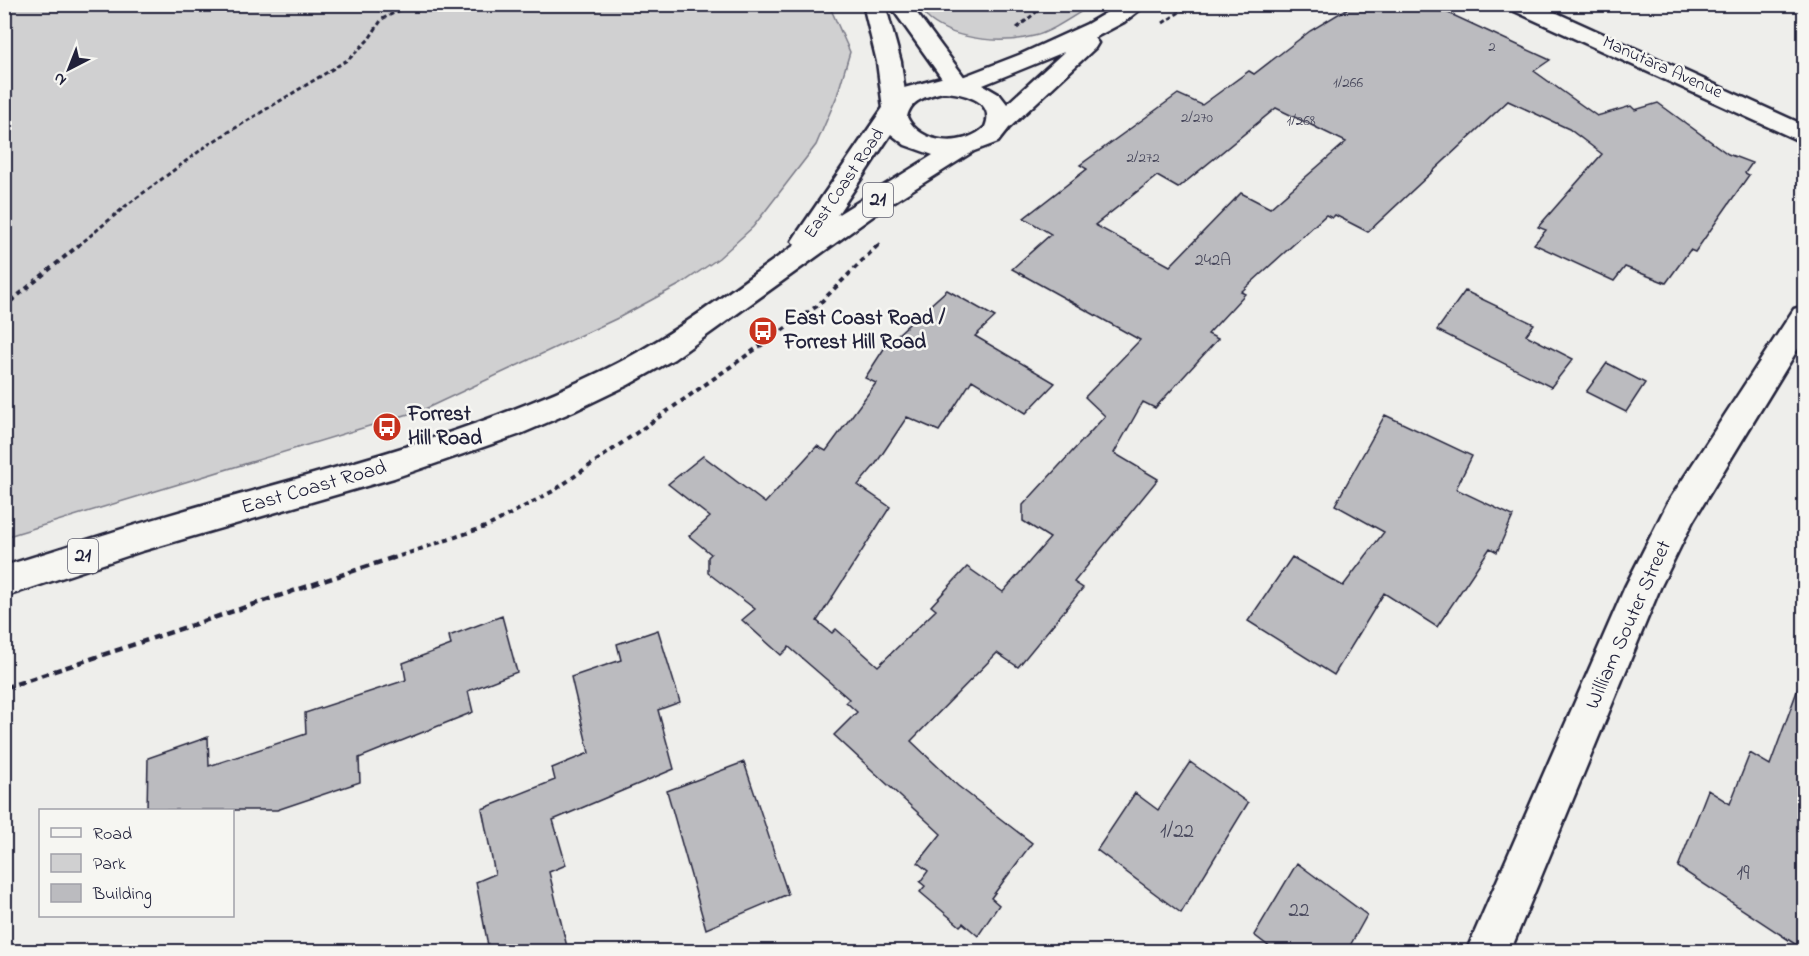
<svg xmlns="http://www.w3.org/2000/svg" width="1809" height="956" font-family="'Indie Flower',sans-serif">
<rect width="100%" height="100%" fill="#eeeeeb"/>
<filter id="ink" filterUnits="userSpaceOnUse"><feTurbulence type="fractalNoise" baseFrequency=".0167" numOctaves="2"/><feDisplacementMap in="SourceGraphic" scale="12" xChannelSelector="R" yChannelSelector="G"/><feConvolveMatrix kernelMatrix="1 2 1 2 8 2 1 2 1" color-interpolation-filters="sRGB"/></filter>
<g filter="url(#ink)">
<path fill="#d0d0d1" stroke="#797986" stroke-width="1.5" d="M5 4 829 5 850 52 837 96 816 145 753 227 719 258 681 284 620 317 425 409 5 537Z
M920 5H1092C1076 14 1052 32 1034 36 1003 44 957 41 930 20 926 17 923 10 920 5Z"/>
<path fill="#bbbbbf" stroke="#22223b" stroke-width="1.5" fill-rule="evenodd" d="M1355 4H1429L1550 60 1534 71 1597 116 1631 106 1635 110 1658 103 1728 154 1752 163 1745 173 1749 175 1695 252 1690 250 1666 283 1625 267 1614 281 1534 244 1546 230 1538 227 1602 154 1569 129 1508 101 1368 232 1335 215 1332 218 1326 215 1241 292 1245 294 1208 334 1218 339 1155 408 1143 402 1114 453 1158 479 1074 582 1083 588 1018 667 997 653 911 741 958 786 1032 843 991 898 999 905 978 936 963 923 960 926 920 892 925 886 920 882 928 871 918 863 941 834 834 735 857 712 846 702 849 699 789 647 781 655 742 620 755 609 708 573V557L711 554 689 536 710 517 668 484 703 456 765 503 817 446 826 451 876 383 865 378 887 344 947 290 995 317 975 336 1055 383 1026 413 972 380 939 431 907 417 875 465 858 485 890 507 817 621 832 633 836 629 878 666 936 610 931 606 967 567 1003 592 1050 538 1023 521V505L1105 416 1085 397 1140 340 1012 269 1051 234 1024 218 1087 169 1080 165 1178 94 1202 105 1249 71 1254 74 1310 31ZM1276 108 1346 142 1270 208 1241 193 1170 266 1095 225 1157 176 1178 188Z
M1465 291 1534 324 1526 335 1573 359 1551 387 1437 330Z
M1607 363 1645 383 1626 412 1586 392Z
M1385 415 1472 456 1456 489 1513 516 1497 552 1490 548 1437 627 1384 593 1334 675 1248 621 1292 557 1343 586 1384 532 1335 505Z
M502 616 517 672 468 691 473 712 359 758 360 782 277 810H147L148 758 208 737 209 766 306 734 305 713 406 680 403 663 451 645 449 636Z
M658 630 680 702 658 710 674 769 553 820 566 865 549 872 568 951H489L476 882 495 874 482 809 555 780 552 768 589 753 571 677 621 660 617 644Z
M1800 683 1804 684V950L1678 867 1708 790 1730 804 1750 753 1770 765Z
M744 762 788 894 706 929 667 791Z
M1190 762 1248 803 1181 913 1097 850 1135 793 1158 810Z
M1297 863 1367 915 1347 951H1275L1254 935Z"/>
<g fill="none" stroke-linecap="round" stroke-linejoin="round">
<g stroke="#22223b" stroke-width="5">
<path id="minor" d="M1508 4H1537L1804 125V141L1795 139 1510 9Z
M1804 306V339L1693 521 1660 588 1510 952H1466L1625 587 1668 502 1794 309Z"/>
</g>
<g stroke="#22223b" stroke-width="5">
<path id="secondary" d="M863 4H885L901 62 907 108 904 113 895 115 886 113 883 108 877 62Z
M889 4H910L971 86 967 91 959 93 951 91Z"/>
</g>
<g stroke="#22223b" stroke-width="5">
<path id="primary" d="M1121 4H1147L1124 22 1094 38 1098 43 1095 48 1009 128 998 142 974 151 887 206 674 359 628 385 574 411 518 435 394 478 142 551 4 597V566C75 544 145 521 217 501 349 464 482 430 606 369 674 336 733 288 795 245L792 241 796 235 889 99 904 88 941 78 957 79 1019 55 1087 24ZM1064 52 1007 104 1000 95 983 85ZM942 92C960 92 997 100 985 127 963 148 921 145 907 117 911 99 926 97 942 92ZM891 134 905 145 933 155 837 215Z"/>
</g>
<path stroke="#22223b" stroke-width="3" stroke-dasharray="4.5 3" stroke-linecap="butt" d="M954 4 994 9 1022 4
M1163 23 1192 4
M1017 28 1046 4
M78 246 127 205 209 144 349 59 369 39 382 19 412 4
M877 246 880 243"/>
<path stroke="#22223b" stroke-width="4" stroke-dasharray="5 4.5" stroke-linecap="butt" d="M4 307 79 245
M391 559 488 526 555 490 817 306 878 245"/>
<path stroke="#22223b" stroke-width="4.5" stroke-dasharray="8 5" stroke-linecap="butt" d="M4 688 395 557"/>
<use href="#minor" fill="#f6f6f2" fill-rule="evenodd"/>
<use href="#secondary" fill="#f6f6f2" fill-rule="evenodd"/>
<use href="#primary" fill="#f6f6f2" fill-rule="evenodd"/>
</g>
</g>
<defs>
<g id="bus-disc" transform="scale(1.5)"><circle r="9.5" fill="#c8321e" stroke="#f6f6f2"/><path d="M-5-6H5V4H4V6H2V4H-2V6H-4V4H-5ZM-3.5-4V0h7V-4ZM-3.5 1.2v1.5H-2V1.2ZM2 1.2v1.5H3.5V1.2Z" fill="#fff"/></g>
</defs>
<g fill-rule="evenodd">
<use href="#bus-disc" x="763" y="331"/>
<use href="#bus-disc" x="387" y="427"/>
</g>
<g text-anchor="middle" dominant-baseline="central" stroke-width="5" stroke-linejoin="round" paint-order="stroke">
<g font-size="15" fill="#48485c">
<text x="1492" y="47">2</text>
<text x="1348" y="83">1/266</text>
<text x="1197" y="118">2/270</text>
<text x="1301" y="121">1/268</text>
<text x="1143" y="158">2/272</text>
</g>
<g font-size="18" fill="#22223b" stroke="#f6f6f2">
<text transform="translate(1662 68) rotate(24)">Manutara Avenue</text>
<text transform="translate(845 184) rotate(-56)">East Coast Road</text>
</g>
<g font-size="18" fill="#48485c">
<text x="1213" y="261">242A</text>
</g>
<g fill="#f6f6f2" stroke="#626272" stroke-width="1.5">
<rect x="863" y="183" width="30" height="34" rx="4.5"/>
<rect x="68" y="539" width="30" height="34" rx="4.5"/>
</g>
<g font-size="20" font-weight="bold" fill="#22223b">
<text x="878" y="200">21</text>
<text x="83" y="556">21</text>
</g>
<g font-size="21" font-weight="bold" fill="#22223b" stroke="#f6f6f2" text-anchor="start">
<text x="784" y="319">East Coast Road /<tspan x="784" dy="24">Forrest Hill Road</tspan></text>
<text x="408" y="415">Forrest<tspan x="408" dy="24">Hill Road</tspan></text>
</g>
<g font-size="21" fill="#22223b" stroke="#f6f6f2">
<text transform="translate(314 488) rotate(-16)">East Coast Road</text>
<text transform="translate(1629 625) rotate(-66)">William Souter Street</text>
</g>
<g font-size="21" fill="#48485c">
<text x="1177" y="832">1/22</text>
<text x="1743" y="874">19</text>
<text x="1299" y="911">22</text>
</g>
</g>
<rect width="1809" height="956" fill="none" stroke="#f6f6f2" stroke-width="24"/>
<rect x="12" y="12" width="1785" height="932" fill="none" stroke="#22223b" stroke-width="2" filter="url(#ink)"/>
<rect x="39" y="809" width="195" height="108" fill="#f6f6f2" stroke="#a1a1a9" stroke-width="1.5"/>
<rect x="51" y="828" width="30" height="9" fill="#f6f6f2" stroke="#a1a1a9" stroke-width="1.5"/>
<text x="93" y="839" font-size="18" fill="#22223b">Road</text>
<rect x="51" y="854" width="30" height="18" fill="#d0d0d1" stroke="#a1a1a9" stroke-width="1.5"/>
<text x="93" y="869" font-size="18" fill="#22223b">Park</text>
<rect x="51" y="884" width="30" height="18" fill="#bbbbbf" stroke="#a1a1a9" stroke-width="1.5"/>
<text x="93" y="899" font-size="18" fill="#22223b">Building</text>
<g transform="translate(69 69) rotate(222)" stroke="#f6f6f2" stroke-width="4.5" paint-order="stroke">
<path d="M0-4.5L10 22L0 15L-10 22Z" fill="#22223b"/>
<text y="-9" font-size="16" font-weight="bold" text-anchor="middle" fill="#22223b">N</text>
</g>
</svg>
